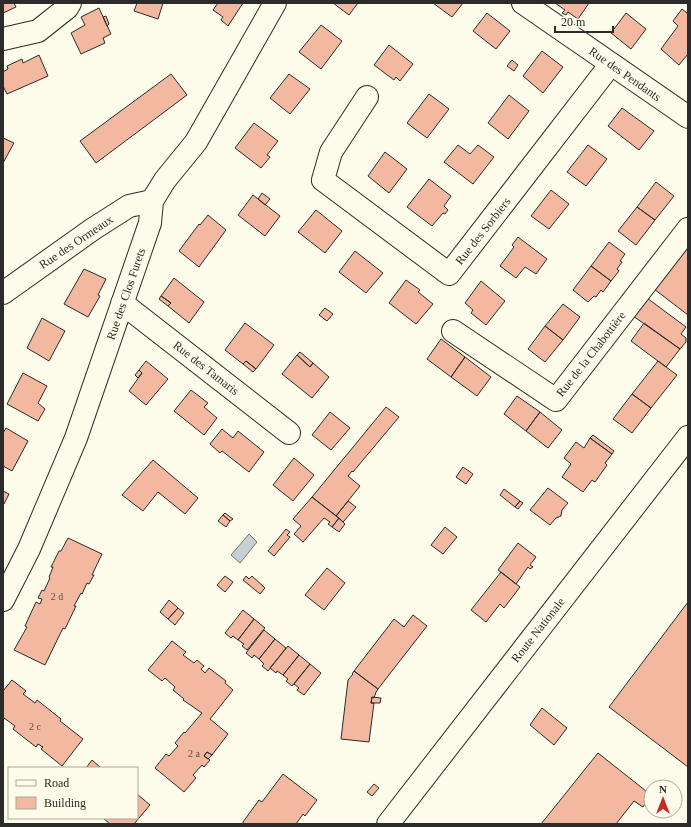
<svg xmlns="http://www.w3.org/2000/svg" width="691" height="827" font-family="'Times New Roman',serif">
<rect width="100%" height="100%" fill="#fdfbea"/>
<path fill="#c7d0d0" stroke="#74746e" d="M249 534 257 542 240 563 231 555Z"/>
<path fill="#f2b8a0" stroke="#2b2b2b" d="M3 3H14L16 7 3 13Z
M137 3H163L158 19 134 11Z
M218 3H243L228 26 221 20 223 17 213 10Z
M333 3H358L349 15Z
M433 3H463L452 17Z
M555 3H589L578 19 568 12 566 15 562 13 565 10Z
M99 8 111 34 103 38 105 43 81 54 71 33 85 25 81 17Z
M682 9 688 14V54L679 65 661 49 678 26 673 21Z
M487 13 510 31 496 49 473 31Z
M626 13 646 29 631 49 611 33Z
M106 16 109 24 107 26 103 17Z
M321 25 342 41 321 69 299 52Z
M389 45 413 64 400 81 396 77 394 80 374 65Z
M542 51 563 67 543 93 523 76Z
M39 55 48 76 7 94 3 86V72L8 69 7 66 22 59 23 63Z
M512 60 518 65 514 71 507 66Z
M171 74 187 95 96 163 80 141Z
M289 74 310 89 290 114 270 98Z
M429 94 449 109 427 138 407 123Z
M509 95 529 111 508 139 488 123Z
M622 108 654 131 639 150 608 126Z
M254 123 278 141 267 155 270 157 261 168 235 148Z
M3 138 14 143 3 163Z
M458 145 470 154 478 145 494 157 473 184 444 162Z
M588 145 607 159 586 186 567 172Z
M385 152 407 169 389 193 368 176Z
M429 179 451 196 444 206 448 210 445 214 443 213 432 226 407 207Z
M656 182 674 196 655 220 637 207Z
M551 190 569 204 549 229 531 216Z
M262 193 270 199 265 205 258 199Z
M253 195 280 216 265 236 238 215Z
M637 207 655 220 636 245 618 231Z
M316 210 342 231 325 253 298 232Z
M208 215 226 230 199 267 179 251 199 224 200 225Z
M518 237 547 259 536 274 525 267 516 278 500 266 514 247 512 245Z
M609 242 625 254 620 261 622 262 617 269 619 271 611 281 591 266Z
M688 244V315L654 289Z
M355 251 383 273 366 293 339 272Z
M591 266 611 281 603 292 601 290 596 297 594 296 588 302 573 290Z
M84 269 106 279 98 295 100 296 88 317 64 304Z
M174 278 204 302 189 323 168 306 171 303 161 296Z
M406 280 420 290 418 292 433 304 416 324 389 303Z
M481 281 505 301 486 325 471 313 473 310 465 303Z
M161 296 171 303 168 306 159 299Z
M647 298 686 327 681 334 686 338V342L680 349 633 316Z
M563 304 580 317 563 340 545 326Z
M325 308 333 314 327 321 319 315Z
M42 318 65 331 49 361 27 348Z
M245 323 274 345 256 369 246 361 243 364 225 350Z
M644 323 680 349 666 367 631 341Z
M545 326 563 340 545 362 528 349Z
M441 339 465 357 451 377 427 359Z
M300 352 313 363 310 367 297 355Z
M297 355 310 367 313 363 329 377 312 398 282 374Z
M465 357 491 377 477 396 451 377Z
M146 361 168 379 146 405 129 391 142 373 139 370Z
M246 361 256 369 253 372 243 364Z
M658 361 677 375 651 408 632 394Z
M139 370 142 373 138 378 135 375Z
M23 373 47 386 38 403 45 409 38 421 7 404Z
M191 390 208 403 204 407 217 418 204 435 174 411Z
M632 394 651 408 632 433 613 419Z
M517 396 540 412 526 431 504 414Z
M386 407 399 417 353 472 352 471 348 476 360 486 336 516 312 497Z
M330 412 350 428 331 450 312 435Z
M540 412 562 430 548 448 526 431Z
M6 428 28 441 12 471 3 466V433Z
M222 429 233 438 238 431 264 452 249 472 222 451 220 453 210 444Z
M593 435 614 451 612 454 590 438Z
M590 438 612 454 605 463 607 465 595 482 592 480 583 492 562 477 571 464 564 458 576 442 584 448Z
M294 458 314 475 293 501 273 485Z
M153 460 198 498 185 514 158 492 143 511 122 495Z
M463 467 473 474 466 484 456 477Z
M548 488 568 503 562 510 561 516 556 518 550 525 530 510Z
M504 489 520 501 515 507 500 495Z
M3 491 9 494 4 504H3Z
M312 497 339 518 332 527 328 524 330 522 324 518 303 542 294 534 301 526 293 519Z
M348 501 356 507 343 522 336 516Z
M520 501 523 503 518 509 515 507Z
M225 513 233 519 230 521 223 515Z
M223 515 230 521 226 527 218 521Z
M339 518 345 524 339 532 332 527Z
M445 527 457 537 443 554 431 545Z
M286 529 290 532 287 535 290 537 274 556 268 551Z
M68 538 102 554 92 575H94L89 584 87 583 82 594 81 593 74 606H76L65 629 63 628 45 665 14 650 27 627 25 626 36 602 40 604 42 599 38 598 42 590 44 591 50 578 49 577 53 567H51L59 551H61Z
M518 543 536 557 530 565 533 567 530 569 528 567 516 584 498 570Z
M327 568 345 583 324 610 305 595Z
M501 572 520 587 504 608 500 604 486 622 471 610Z
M225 576 233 582 225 592 217 585Z
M246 576 249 579 252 576 265 588 260 594 243 580Z
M169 600 178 608 168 619 160 612Z
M688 602V767L609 707Z
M178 608 184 613 175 625 168 619Z
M243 610 254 619 238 640 233 636 231 638 225 633Z
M413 615 427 626 378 689 354 671 394 619 404 627Z
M254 619 265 628 247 650 242 646 244 644 238 640Z
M264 630 275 639 259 659 254 655 252 658 246 653Z
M275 639 286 648 268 671 262 666 264 664 259 659Z
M172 641 186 652 183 655 194 663 197 660 204 666 201 669 205 673 209 668 226 681 225 683 233 690 210 719 228 734 212 755 207 752 204 756 210 760 204 767 202 765 193 775 196 778 184 792 155 768 166 754 169 756 178 746 175 743 184 732 185 733 202 713 183 700 184 699 173 690 175 687 165 678 162 681 148 670Z
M288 646 299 655 283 675 277 671 276 673 270 668Z
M299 655 310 664 292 686 286 681 288 679 283 675Z
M310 664 321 673 304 695 297 690 299 688 294 684Z
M354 671 378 689 376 692 374 698 372 697 371 703H374L369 742 341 739 348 680 353 674H352Z
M12 680 26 691 23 694 35 703 37 700 61 719 60 721 83 739 62 766 41 749 43 747 38 744 36 747 13 729 15 726 4 718 3 720V691Z
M372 697 381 698 380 703H371Z
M542 708 567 728 554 745 530 725Z
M207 752 212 755 208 759 204 756Z
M598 753 651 795V807L646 803 643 807 634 801 616 824H541Z
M92 760 101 768H86Z
M283 774 317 800 305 816 303 814 296 824H243V822L259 800 262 802Z
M374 784 379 788 372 796 367 792Z
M137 794 150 805 134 824H110L103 818H137Z"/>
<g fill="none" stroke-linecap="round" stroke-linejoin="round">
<g stroke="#2b2b2b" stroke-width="24">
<path id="minor" d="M523 3 688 117
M3 39 38 31 67 8 70 3
M367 97 331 152 323 180 449 274 611 64
M3 293 93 229 129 206 152 201
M122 303 289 433
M453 331 556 400 688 229
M3 600 29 549 76 438 150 223 152 201 165 180 196 142 275 3"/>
</g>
<g stroke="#2b2b2b" stroke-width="24">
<path id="major" d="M388 824 688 437"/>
</g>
<use href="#minor" stroke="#fdfbea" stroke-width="22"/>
<use href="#major" stroke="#fdfbea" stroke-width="22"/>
</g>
<g text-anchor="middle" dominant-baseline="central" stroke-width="3" stroke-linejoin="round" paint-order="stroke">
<g font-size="10" fill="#5d4e48">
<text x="57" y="596">2 d</text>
<text x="35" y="726">2 c</text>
<text x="194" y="753">2 a</text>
</g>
<g font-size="12" fill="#2b2b2b" stroke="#fdfbea">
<text transform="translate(625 74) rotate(35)">Rue des Pendants</text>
<text transform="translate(483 231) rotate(-52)">Rue des Sorbiers</text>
<text transform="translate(76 242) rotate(-34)">Rue des Ormeaux</text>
<text transform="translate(126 294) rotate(-71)">Rue des Clos Furets</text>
<text transform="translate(591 354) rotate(-52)">Rue de la Chabottière</text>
<text transform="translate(206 368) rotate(38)">Rue des Tamaris</text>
<text transform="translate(538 630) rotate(-52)">Route Nationale</text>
</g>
</g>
<rect width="691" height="827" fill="none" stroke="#2b2b2b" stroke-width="8"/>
<rect x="8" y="767" width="130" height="52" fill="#fdfbea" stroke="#a9a89e"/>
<rect x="16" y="780" width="20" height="6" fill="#fdfbea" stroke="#a9a89e"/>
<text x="44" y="787" font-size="12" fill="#2b2b2b">Road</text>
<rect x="16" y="797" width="20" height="12" fill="#f2b8a0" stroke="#a9a89e"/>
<text x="44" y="807" font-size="12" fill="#2b2b2b">Building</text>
<g transform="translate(663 799)"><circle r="19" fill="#fdfbea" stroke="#a9a89e"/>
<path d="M0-3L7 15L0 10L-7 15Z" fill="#c62828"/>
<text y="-6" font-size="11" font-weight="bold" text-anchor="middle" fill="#2b2b2b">N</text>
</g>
<path d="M555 26v6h58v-6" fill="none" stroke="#2b2b2b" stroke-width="2"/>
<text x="561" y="26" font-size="12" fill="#2b2b2b" stroke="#fdfbea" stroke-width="3" paint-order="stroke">20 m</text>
</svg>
